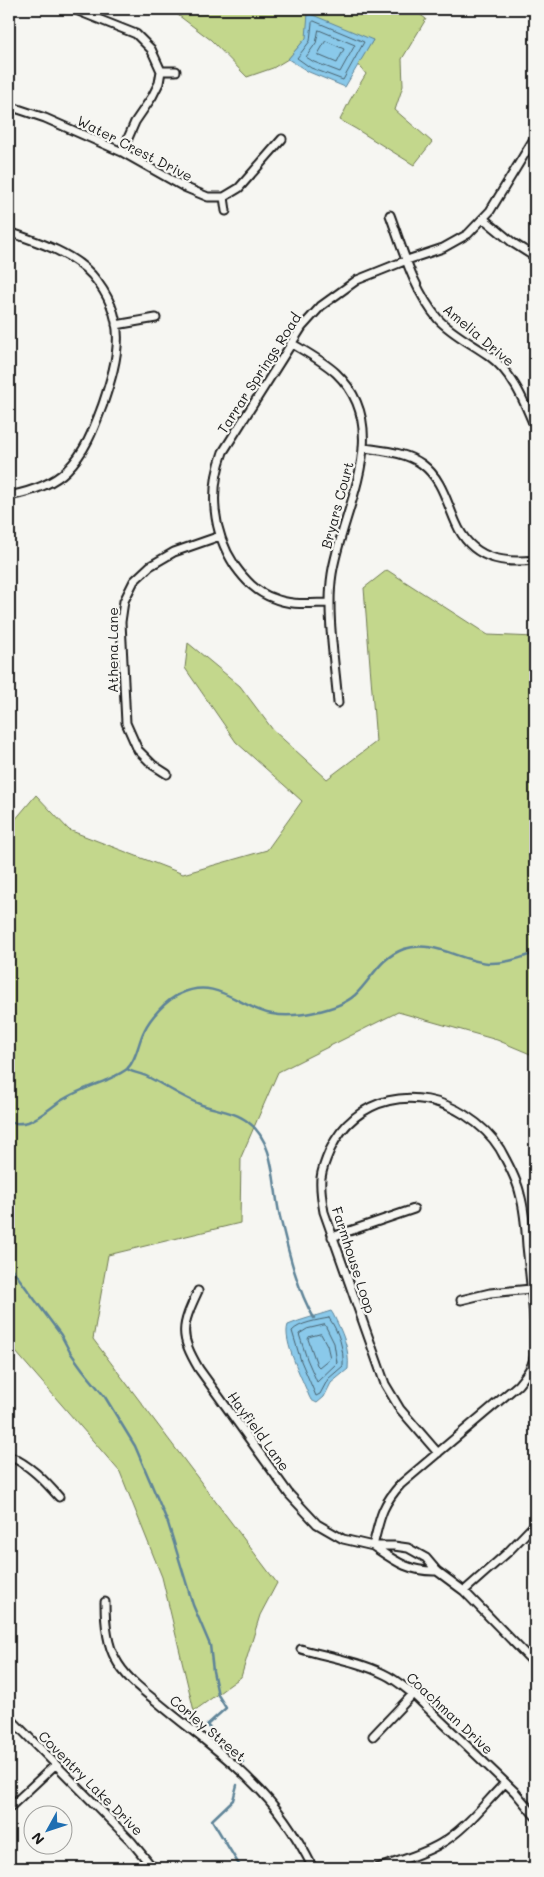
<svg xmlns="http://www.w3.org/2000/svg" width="544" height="1877" font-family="Mali,sans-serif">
<rect width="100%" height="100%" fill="#f6f6f2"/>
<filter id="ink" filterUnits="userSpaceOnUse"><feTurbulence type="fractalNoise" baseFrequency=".02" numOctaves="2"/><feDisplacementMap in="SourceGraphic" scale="10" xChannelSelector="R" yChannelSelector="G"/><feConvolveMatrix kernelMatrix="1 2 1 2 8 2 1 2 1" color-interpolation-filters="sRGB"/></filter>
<g filter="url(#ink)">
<path fill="#c3d78c" stroke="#707a54" d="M170 9H361L367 13 376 9H413L426 19 402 59 403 86 395 110 432 142 414 165 356 129 340 120 350 100 366 74 358 64 373 40 306 38 288 59 273 68 247 77 211 40Z
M387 570 488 635 535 637V1056L497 1040 398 1012 278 1072 241 1157 240 1223 108 1255 93 1339 277 1583 260 1615 241 1677 194 1711 162 1577 120 1472 9 1344V827L36 795 69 830 183 874 267 850 302 801 236 742 185 668 188 643 240 686 273 730 327 779 376 742 364 588Z"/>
<path fill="#8ac9ea" stroke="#5e8498" d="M308 13 373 40 345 87 309 72 288 59 306 38Z
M331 1311 333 1314C342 1332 350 1348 348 1369L331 1383 324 1397 317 1403 311 1400 309 1396C303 1380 282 1341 288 1325 302 1319 316 1316 331 1311Z"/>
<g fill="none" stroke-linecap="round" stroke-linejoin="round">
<path stroke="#48616e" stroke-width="1" d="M314 21 364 42 343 80 311 68 297 58 310 41 312 23Z
M319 30 355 45 340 72 314 62 306 57 316 43Z
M326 41 344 49 337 63 318 55Z
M329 1318C339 1332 344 1349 343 1366L328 1379 320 1394 316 1396 301 1361 292 1331C299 1323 318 1320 329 1318Z
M325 1325 334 1343 337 1363 317 1382 307 1359 299 1334 307 1329Z
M321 1334 327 1345 330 1358 319 1367 317 1365 308 1339 309 1337Z"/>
<path stroke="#5e8498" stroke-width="2.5" d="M127 1069C133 1073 141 1073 148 1077 166 1086 183 1098 202 1105 217 1110 236 1112 248 1122 277 1143 272 1189 281 1221 288 1250 298 1292 314 1318
M9 1123C15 1123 22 1124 28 1122 39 1118 49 1109 59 1102 74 1092 91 1086 107 1080 113 1077 122 1073 127 1069 137 1059 138 1043 144 1031 150 1018 166 1000 180 994 217 976 239 1008 272 1014 295 1018 337 1011 355 995 372 979 379 958 404 949 433 939 459 961 488 963 504 964 520 958 535 953
M9 1265 61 1335 70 1352 83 1370 105 1397 135 1446 168 1523 193 1605 210 1645 213 1671 218 1695 226 1708 207 1725 243 1762
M237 1785 233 1800 212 1820 241 1868"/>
<g stroke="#1c1c1c" stroke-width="11">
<path id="street" d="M73 9 136 34 151 49 161 71 159 83 152 97 135 122 122 152
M161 71H176
M9 106 45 118 122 152 184 187 208 197H224L239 188 282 139
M224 197 226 211
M390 215C403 250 413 289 438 319 452 334 471 343 488 355 513 373 524 401 535 428
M484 219 513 243 535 257
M9 232C38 242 71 252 92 275 129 318 119 356 103 404 94 428 86 451 67 470 52 485 29 492 9 496
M116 325 156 318
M291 343C306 352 323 361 336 373 395 429 342 509 332 574 326 612 335 664 338 703
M364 448C384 451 405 452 422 464 442 479 446 501 456 523 471 558 501 564 535 560
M330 603C311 603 291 606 273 598 256 592 245 580 235 566 212 531 209 491 223 452L302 327 321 306 357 280 407 260 443 248 468 234 490 211 535 137
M167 774 153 765 138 750 126 723 121 622 124 601 134 581 150 566 174 552 220 536
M332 1237 414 1209
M198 1291C181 1327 179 1335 199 1369L289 1494 317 1524 343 1539 373 1546H394L408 1548 426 1558 437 1571 464 1591 535 1664
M461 1300 490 1293 531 1289
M438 1453 400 1409 385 1384 324 1212C322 1201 320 1190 321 1178 322 1168 326 1159 330 1150 355 1096 417 1084 465 1115 479 1124 491 1134 500 1149 507 1162 517 1179 520 1194 525 1211 526 1229 527 1246 530 1274 533 1302 535 1329
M9 1456C30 1465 44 1480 59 1497
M373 1546C380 1518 381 1506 401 1484L518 1385C527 1374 534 1366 535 1351
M373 1546C395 1561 409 1572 437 1571
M464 1591 507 1553 535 1524
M105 1602C105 1619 106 1642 115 1658 125 1678 145 1692 162 1706 192 1731 225 1754 252 1782 278 1807 297 1836 313 1868
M301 1649C328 1657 358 1661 384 1674 395 1679 404 1687 413 1694L515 1792 535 1816
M9 1717 131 1841 153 1868
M373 1736 413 1694
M9 1808 55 1765
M378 1868C399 1861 421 1855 440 1844 465 1830 485 1803 505 1783"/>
</g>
<use href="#street" stroke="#f6f6f2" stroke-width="7"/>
</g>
</g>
<g text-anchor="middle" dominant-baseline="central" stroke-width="4.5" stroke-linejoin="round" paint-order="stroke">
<g font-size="14" fill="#1c1c1c" stroke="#f6f6f2">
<text transform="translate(135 148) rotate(27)">Water Crest Drive</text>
<text transform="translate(479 335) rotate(40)">Amelia Drive</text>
<text transform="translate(259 373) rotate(-57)">Tarrar Springs Road</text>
<text transform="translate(337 505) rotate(-75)">Bryars Court</text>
<text transform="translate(112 650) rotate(-90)">Athena Lane</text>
<text transform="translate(354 1260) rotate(72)">Farmhouse Loop</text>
<text transform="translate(259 1431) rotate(54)">Hayfield Lane</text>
<text transform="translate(450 1713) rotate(43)">Coachman Drive</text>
<text transform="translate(208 1728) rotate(40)">Corley Street</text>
<text transform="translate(91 1783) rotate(45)">Coventry Lake Drive</text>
</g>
</g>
<rect width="544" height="1877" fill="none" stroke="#f6f6f2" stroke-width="30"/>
<rect x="15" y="15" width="514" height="1847" fill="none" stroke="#1c1c1c" stroke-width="2" filter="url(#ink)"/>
<g transform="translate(48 1830) rotate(230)"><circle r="24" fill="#f6f6f2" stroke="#9f9f9c"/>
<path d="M0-4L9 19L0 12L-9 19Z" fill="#1f6fb2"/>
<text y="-8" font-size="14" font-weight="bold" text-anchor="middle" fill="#1c1c1c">N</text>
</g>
</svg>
